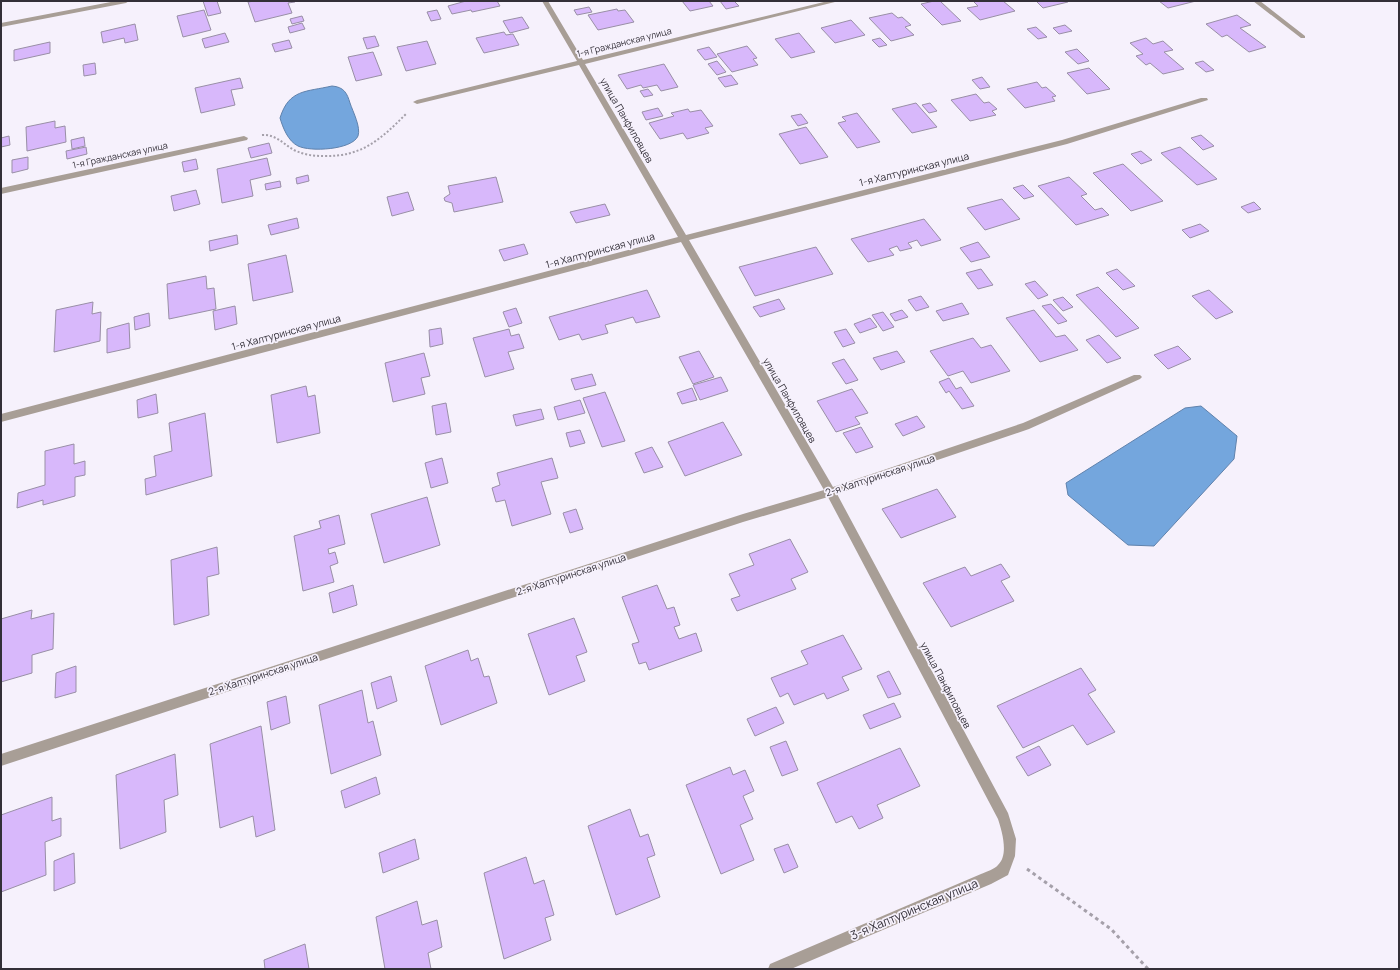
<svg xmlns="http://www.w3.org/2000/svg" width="1400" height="970" font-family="Manrope,sans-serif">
<rect width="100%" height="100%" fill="#f6f1fc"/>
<path fill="#74a6dd" stroke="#6082ac" d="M332 86C344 87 347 93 350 103 353 112 361 127 358 136 352 150 310 152 298 146 288 141 283 128 280 118 289 89 306 92 332 86Z
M1201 406 1237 436 1234 459 1154 546 1128 545 1068 495 1066 483 1185 408Z"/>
<path fill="#d8b8fb" stroke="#998fa6" d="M203 1H217L221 13 208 16Z
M254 1H294L295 2 288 3 292 13 255 22 248 2Z
M466 1H497L500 6 472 12 471 10 452 14 448 6Z
M682 1H709L713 6 690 11Z
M720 1H734L739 6 726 9Z
M934 1H940L961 21 942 25 921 4Z
M973 1H1003L1015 11 980 20 967 8 978 6Z
M1036 1H1067L1068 2 1043 8Z
M1159 1H1196L1168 8Z
M589 7 592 12 577 15 574 10Z
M617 9 618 11 625 10 634 22 598 30 588 15Z
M204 10 211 30 183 37 177 16Z
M437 10 441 19 431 21 427 12Z
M892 13 898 18 902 17 911 25 905 27 914 35 891 41 869 18Z
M1237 15 1251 25 1240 28 1266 47 1249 52 1227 35 1222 37 1206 24Z
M302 16 304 21 292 24 290 19Z
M522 17 529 28 510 33 503 21Z
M851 20 865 35 835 43 821 28Z
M302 23 305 29 290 33 288 27Z
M135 24 138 40 125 43 124 38 103 43 101 32Z
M1065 25 1072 31 1059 34 1053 28Z
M1036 27 1047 37 1038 39 1027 29Z
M504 32 506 35 513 34 519 45 484 53 476 38Z
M225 33 229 42 205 48 202 39Z
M799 33 815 52 791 58 775 39Z
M375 36 379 46 367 49 363 38Z
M880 38 887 45 879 47 872 40Z
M1146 38 1153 44 1163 41 1173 50 1164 52 1184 69 1163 74 1150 63 1146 65 1136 56 1143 54 1130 43Z
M289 40 292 48 275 52 272 44Z
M427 41 436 64 406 71 397 47Z
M50 42V53L14 61V50Z
M747 46 757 58 753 59 758 65 732 72 717 54Z
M709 47 717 57 705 60 697 50Z
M1077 49 1089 61 1078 64 1065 52Z
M373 52 382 75 356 81 348 57Z
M717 61 726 72 717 75 708 64Z
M1203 61 1214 70 1206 72 1195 63Z
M95 63 96 74 84 76 83 65Z
M664 64 678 87 661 91 657 85 643 88 641 85 627 89 618 75Z
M1089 68 1110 89 1087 94 1067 73Z
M731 75 738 84 725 87 718 78Z
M982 77 990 87 980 89 972 80Z
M240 78 243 88 231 90 235 105 201 113 195 88Z
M1037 82 1042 88 1046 87 1056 96 1052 97 1055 101 1025 108 1007 89Z
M648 89 653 95 644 97 640 91Z
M976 94 984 103 989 102 997 109 992 111 996 115 970 121 951 100Z
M916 103 937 127 912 133 892 109Z
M930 103 937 111 929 113 922 105Z
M658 108 663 116 646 120 642 112Z
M688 109 690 112 701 110 713 126 705 128 709 133 687 139 683 133 660 139 649 123 674 116 671 113Z
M857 113 880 142 857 148 838 123 846 121 842 117Z
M801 114 808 123 798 126 791 116Z
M55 121V128L65 126 66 142 27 151 26 127Z
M806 127 828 157 800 164 779 134Z
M1201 135 1214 146 1203 150 1191 138Z
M9 136 10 145 1 147V138Z
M84 137 85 146 72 149 71 140Z
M269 143 272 153 251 158 248 148Z
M86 147 87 154 67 159 66 151Z
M1180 147 1217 179 1197 185 1161 153Z
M1141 151 1152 160 1141 164 1131 154Z
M28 157V169L12 173V160Z
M267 158 271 175 250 180 253 196 222 203 217 169Z
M196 159 198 169 184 172 182 162Z
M1123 164 1163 201 1131 211 1093 173Z
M308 175 309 181 297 184 296 178Z
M496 177 503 202 454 212 452 203 445 201 444 198 450 194 448 186Z
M1069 177 1087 194 1081 196 1095 210 1102 208 1109 215 1076 225 1038 186Z
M280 181 281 187 266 190 265 184Z
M1023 185 1034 196 1024 199 1013 188Z
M196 190 200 204 174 211 171 196Z
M408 192 414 210 392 216 387 197Z
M1002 199 1020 219 985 230 967 208Z
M1254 202 1261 209 1248 213 1241 207Z
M605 204 610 215 576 223 570 212Z
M297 218 299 228 271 235 268 225Z
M924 219 941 240 921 246 917 240 908 243 912 248 900 251 897 246 889 249 894 255 868 262 851 239Z
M1200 224 1209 231 1190 238 1182 230Z
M237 235 238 244 210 251 209 241Z
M978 242 990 257 971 262 960 248Z
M524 244 528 254 504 261 499 250Z
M816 247 833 274 755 296 739 267Z
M286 255 293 292 253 301 248 264Z
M981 269 993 285 978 289 966 273Z
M1117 269 1135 286 1123 290 1106 273Z
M206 276 207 289 214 288 216 309 169 319 167 284Z
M1035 281 1048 295 1038 299 1025 284Z
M1098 287 1139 328 1116 337 1076 295Z
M647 290 660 317 636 323 633 317 605 325 608 333 582 340 579 334 559 340 549 317Z
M1209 290 1233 312 1216 319 1192 296Z
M921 296 929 307 916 311 908 300Z
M1063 297 1073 307 1063 311 1053 300Z
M779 299 785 309 760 317 753 307Z
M93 302 92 314 101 312 100 341 54 352 56 310Z
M962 303 969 314 943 321 936 311Z
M1051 304 1067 321 1058 324 1042 306Z
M235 306 237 324 215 330 213 311Z
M516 308 522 323 509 327 503 312Z
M902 310 908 317 895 321 890 314Z
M1034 310 1056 337 1065 335 1078 350 1040 362 1006 318Z
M883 312 894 327 883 331 872 315Z
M149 313 150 326 135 330 134 317Z
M870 318 877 327 860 333 854 324Z
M129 323 130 348 107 353V329Z
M441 328 443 344 430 347 429 330Z
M509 329 511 336 519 334 524 348 508 352 514 369 485 377 473 338Z
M846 329 855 343 843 347 834 332Z
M1099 335 1121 358 1107 363 1086 340Z
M973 338 981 348 991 345 1010 371 971 383 963 371 948 376 930 351Z
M1178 346 1191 359 1168 369 1154 355Z
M699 351 714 377 693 384 679 357Z
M897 351 905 362 881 370 873 358Z
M424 353 430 376 421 378 425 394 393 402 385 363Z
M844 359 858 380 846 384 832 363Z
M592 374 596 385 575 390 571 379Z
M721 377 728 391 700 400 693 385Z
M949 378 956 389 961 387 974 406 962 409 949 391 946 393 939 382Z
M306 386 308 397 315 395 320 433 277 443 271 395Z
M692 388 697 400 682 404 677 393Z
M852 389 868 413 855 417 860 424 836 432 817 401Z
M605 392 625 441 602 447 583 398Z
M156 394 158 413 138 418 137 400Z
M580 400 585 413 558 420 554 407Z
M446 403 451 432 436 435 432 406Z
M541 409 544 419 516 426 513 415Z
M205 413 212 476 146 495 145 479 156 476 154 456 172 451 169 423Z
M917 416 925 427 903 436 895 424Z
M723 422 742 455 685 476 668 442Z
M861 427 873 447 856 453 843 433Z
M580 430 585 443 570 447 566 433Z
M74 444V464L85 461V475L75 477V496L43 505V500L17 508 18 493 45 485V451Z
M652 447 663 467 644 473 635 453Z
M442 458 448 483 431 488 425 463Z
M552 458 558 478 541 482 551 514 512 526 505 500 496 502 492 488 500 485 497 473Z
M937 489 956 517 901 538 882 509Z
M427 497 440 545 384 563 371 514Z
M576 509 583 529 570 533 563 513Z
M339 515 345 544 328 549 329 554 335 552 338 563 330 566 334 582 303 591 294 536 321 528 319 521Z
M790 539 808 572 791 579 796 589 737 611 731 599 740 596 729 574 754 565 749 554Z
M217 547 219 574 207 577 209 615 174 625 171 560Z
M1001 564 1010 577 1001 581 1014 601 951 627 923 583 965 567 971 576Z
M353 585 357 605 333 613 329 593Z
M657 585 667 609 674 607 680 625 674 627 679 639 696 633 702 651 649 670 646 662 639 664 632 644 639 642 622 597Z
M32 610 31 619 54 613 53 649 32 655V673L1 682V619Z
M574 618 587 652 576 656 585 681 549 695 528 634Z
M843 635 862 669 842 677 849 690 827 699 824 693 794 705 788 693 780 697 771 678 808 664 801 651Z
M468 650 471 661 478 658 484 677 489 676 497 703 441 725 425 666Z
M76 666V692L55 698 56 673Z
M1081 668 1096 690 1088 694 1115 732 1087 745 1073 725 1023 748 997 706Z
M889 671 901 694 888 698 877 676Z
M391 676 397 701 377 709 371 683Z
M362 690 368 723 373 721 381 755 331 774 319 705Z
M286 696 290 723 271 730 267 702Z
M894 703 901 717 870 729 863 715Z
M776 707 784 723 755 736 747 719Z
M261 726 275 830 256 837 253 816 220 828 210 744Z
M786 741 798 770 782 776 770 747Z
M1039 746 1051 765 1028 776 1016 757Z
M900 748 920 786 877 805 883 818 859 829 852 816 836 823 817 783Z
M175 754 178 795 164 800 166 832 120 849 116 775Z
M730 767 733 775 745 770 754 791 743 796 753 819 740 825 754 860 721 874 686 785Z
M376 777 380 794 345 808 341 791Z
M52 797V821L61 818V836L45 842 46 875 1 892V815Z
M630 809 640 837 648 834 655 855 647 858 660 897 616 915 588 826Z
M415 839 419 859 383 873 379 853Z
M788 844 798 867 784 873 774 849Z
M74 853 75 883 54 891V861Z
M526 857 534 884 544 880 554 915 545 918 551 940 504 959 484 873Z
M417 901 422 925 437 920 442 947 428 953 431 969H385L376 917Z
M305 944 309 969H265L264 960Z"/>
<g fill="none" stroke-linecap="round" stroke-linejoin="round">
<path stroke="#a5a0aa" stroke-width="2" stroke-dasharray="2 2" stroke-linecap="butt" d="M262 135C276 134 283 144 294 150 304 155 314 156 324 156 362 157 381 139 406 114"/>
<path stroke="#a5a0aa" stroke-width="3" stroke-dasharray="3.5 3.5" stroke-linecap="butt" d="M1027 869 1111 929 1148 969"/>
<path fill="#a89e96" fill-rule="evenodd" d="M116 1H129L126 3 1 27V23Z
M542 1H548L583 60 828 1H839L585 64 686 235 1062 140 1201 98H1207L1208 100 1067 144 689 240 833 487 1023 423 1134 375H1140L1142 377 1140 379 1029 429 837 494 1008 813 1016 839 1015 856 1008 875 991 884 791 969H768L770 964 981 874C986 872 995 869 998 865 1009 855 1002 831 998 819L828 497 743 522 1 766V754L743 514 824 490 681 242 1 422V414L678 237 579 65 417 104 413 102 417 100 577 61Z
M1253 1H1260L1305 36V38H1301Z
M244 136 248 138 247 140 1 194V188Z"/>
</g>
<g text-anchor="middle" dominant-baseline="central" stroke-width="3.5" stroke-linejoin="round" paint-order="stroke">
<g font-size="9" fill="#332f38" stroke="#f6f1fc">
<text transform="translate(624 42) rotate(-14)">1-я Гражданская улица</text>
<text transform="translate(120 155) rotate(-12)">1-я Гражданская улица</text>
</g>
<g font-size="10" fill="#332f38" stroke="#f6f1fc">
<text transform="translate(627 120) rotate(60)">улица Панфиловцев</text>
<text transform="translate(914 169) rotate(-14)">1-я Халтуринская улица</text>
<text transform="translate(600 250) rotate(-15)">1-я Халтуринская улица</text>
<text transform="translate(286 332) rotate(-15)">1-я Халтуринская улица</text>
<text transform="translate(790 400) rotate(60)">улица Панфиловцев</text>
<text transform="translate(880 475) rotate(-18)">2-я Халтуринская улица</text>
<text transform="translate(571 574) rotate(-18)">2-я Халтуринская улица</text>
<text transform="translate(263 674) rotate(-18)">2-я Халтуринская улица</text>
<text transform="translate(946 685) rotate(62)">улица Панфиловцев</text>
</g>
<g font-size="12" fill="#332f38" stroke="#f6f1fc">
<text transform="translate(914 909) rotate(-23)">3-я Халтуринская улица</text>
</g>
</g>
<rect width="1400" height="970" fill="none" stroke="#332f38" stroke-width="4"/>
</svg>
